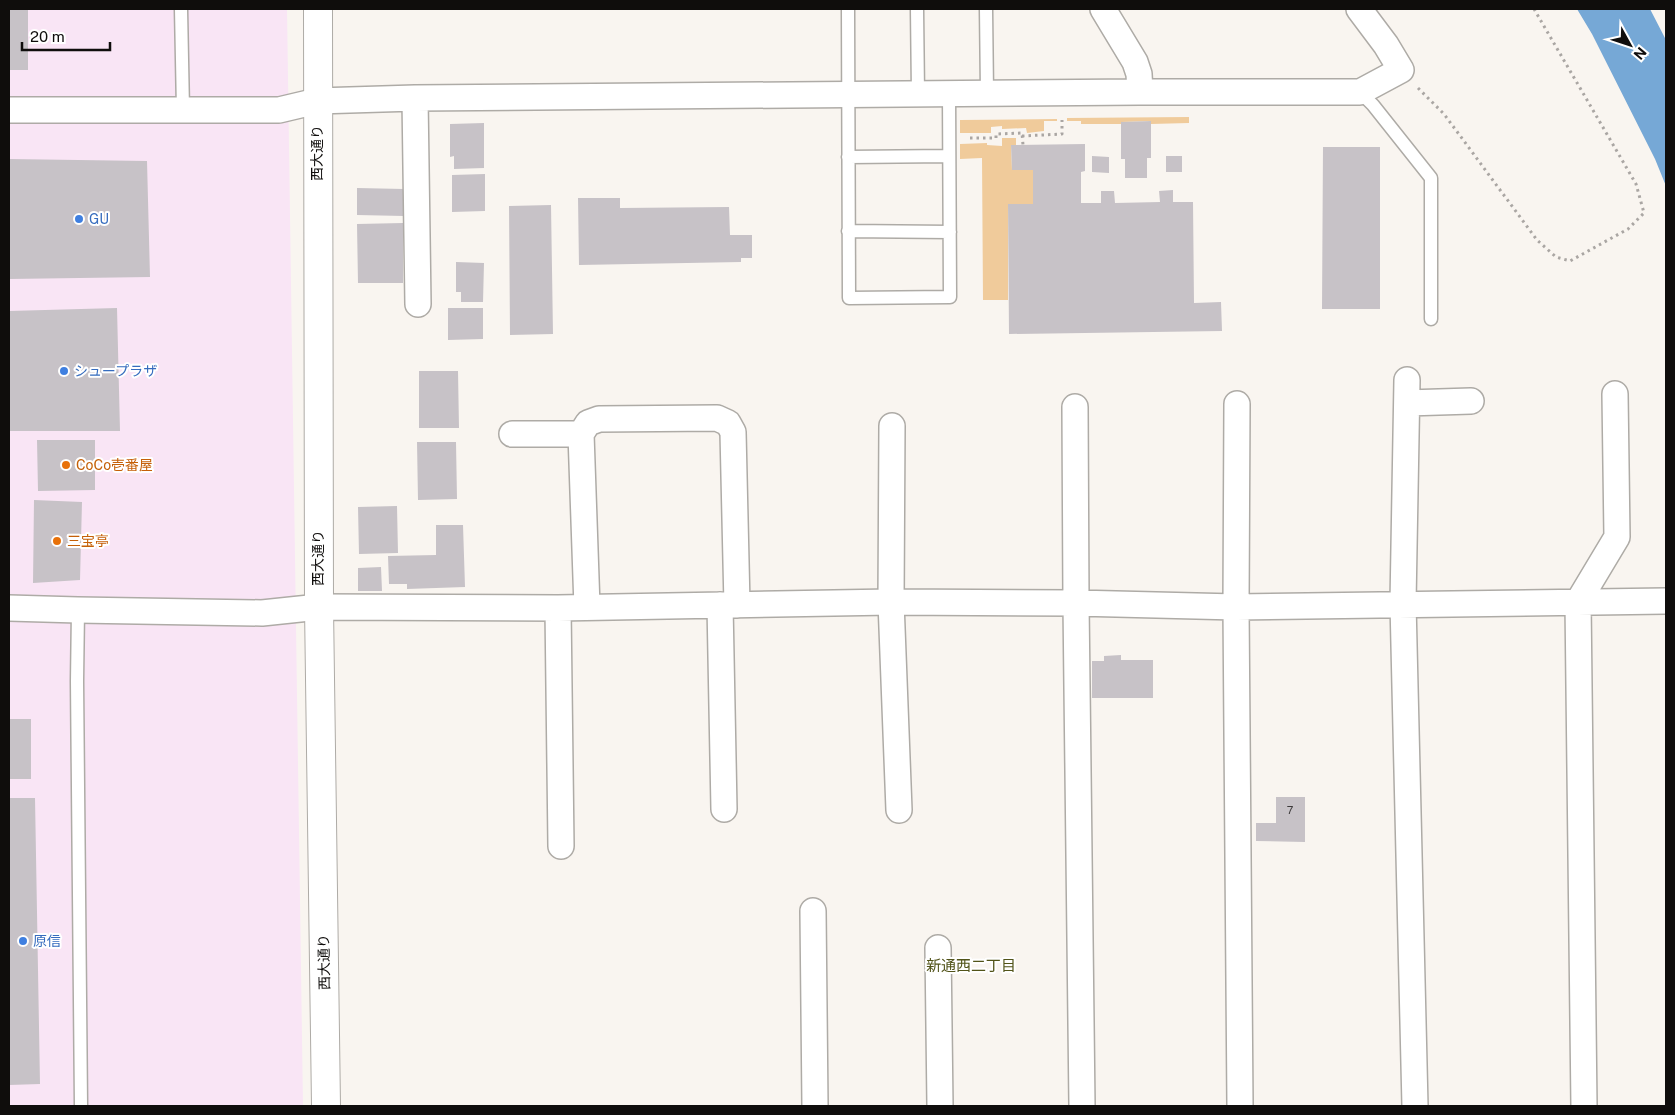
<svg xmlns="http://www.w3.org/2000/svg" width="1675" height="1115" font-family="'Public Sans','Noto Sans JP',sans-serif">
<rect width="100%" height="100%" fill="#f9f5f0"/>
<path fill="#f9e5f5" d="M9 9H287L303 1106H9Z"/>
<path fill="#f0cb9b" d="M1189 117V123L1151 124V121L1122 122 1121 124H1081V121H1067V118Z
M1057 119V121H1044V131L1027 133 1026 128 1002 129V126L991 127V133H960V120Z
M1002 138H1016V145H1011L1012 170H1033V204H1008V300H983L982 158 960 159V144L987 143V145L1002 146Z"/>
<path fill="#76a8d6" d="M1577 9H1650L1666 40V186L1655 159 1592 34Z"/>
<path fill="#c7c2c7" d="M9 9H28V70H9Z
M1151 121V158H1147V178H1125V159H1121V122Z
M484 123V168L454 169V156L450 157V124Z
M1085 144V171L1081 172V203H1101V191H1114L1115 203 1160 202 1159 191 1173 190V202H1193L1194 303 1221 302 1222 331 1009 334 1008 204H1033V170H1012L1011 145Z
M1323 147H1380V309H1322Z
M1092 156 1109 157V173L1092 172Z
M1166 156H1182V172H1166Z
M9 159 147 161 150 277 9 279Z
M485 174V211L452 212V175Z
M357 188 404 189V216L357 215Z
M578 198H620V208L729 207 730 235H752V258H741V262L579 265Z
M551 205 553 334 510 335 509 206Z
M403 223V283H358L357 224Z
M456 262 484 263 483 302H461V292H456Z
M117 308 120 431H9V311Z
M448 308H483V339L448 340Z
M419 371H458L459 428H419Z
M37 440H95V490L38 491Z
M417 442H456L457 499 418 500Z
M34 500 82 502 80 580 33 583Z
M397 506 398 553 359 554 358 507Z
M436 525H463L465 587 407 589V584H389L388 556 436 555Z
M381 567 382 591H358V568Z
M1121 655V660H1153V698H1092V661H1104V656Z
M9 719H31V779H9Z
M1276 797H1305V842L1256 841V823H1276Z
M9 798H35L40 1084 9 1085Z"/>
<g fill="none" stroke-linecap="round" stroke-linejoin="round">
<g stroke="#aeaba6" stroke-width="15">
<path id="service" d="M181 9 183 110
M848 9 849 298 950 297 949 93
M917 9 918 94
M986 9 987 93
M1360 92 1373 105 1431 178V319
M848 157 949 156
M848 231 950 232
M78 610 77 681 81 1106"/>
</g>
<g stroke="#aeaba6" stroke-width="28">
<path id="minor" d="M1103 9 1135 62 1139 74 1140 92
M415 98 418 304
M9 110H279L317 101 415 98 1140 92H1360L1401 70 1386 45 1359 9
M1407 380 1403 603 1415 1106
M1407 403 1471 401
M1237 404 1236 607 1240 1106
M1075 407 1076 603 1082 1106
M892 426 891 602 899 810
M512 434H581
M720 605 724 809
M587 607 581 434 588 423 599 419 717 418 728 423 733 432 737 605
M9 608 78 610 262 613 319 607 558 608 891 602 1076 603 1236 607 1666 601
M558 608 561 846
M813 911 815 1106
M938 948 940 1106
M1584 1106 1578 602 1617 537 1615 394"/>
</g>
<g stroke="#aeaba6" stroke-width="30">
<path id="tertiary" d="M318 9 319 607 326 1106"/>
</g>
<path stroke="#aaa6a3" stroke-width="3" stroke-dasharray="2.5 4" stroke-linecap="butt" d="M1418 88 1444 114 1537 240 1556 257 1570 261 1628 229 1644 213 1636 184 1534 9
M1022 136 1062 134V120
M970 138H996V134L1022 133 1023 145"/>
<use href="#service" stroke="#fff" stroke-width="12"/>
<use href="#minor" stroke="#fff" stroke-width="25"/>
<use href="#tertiary" stroke="#fff" stroke-width="28"/>
</g>
<g fill="#3f7fe0" stroke="#fff" stroke-width="2">
<circle cx="79" cy="219" r="5"/>
<circle cx="64" cy="371" r="5"/>
<circle cx="23" cy="941" r="5"/>
</g>
<g fill="#e8710a" stroke="#fff" stroke-width="2">
<circle cx="66" cy="465" r="5"/>
<circle cx="57" cy="541" r="5"/>
</g>
<g text-anchor="middle" dominant-baseline="central" stroke-width="4" stroke-linejoin="round" paint-order="stroke">
<g font-size="11" fill="#3d3a3b">
<text x="1290" y="810">7</text>
</g>
<g font-size="14" fill="#0f0d0c" stroke="#fff">
<text transform="translate(317 153) rotate(-90)">西大通り</text>
<text transform="translate(318 558) rotate(-90)">西大通り</text>
<text transform="translate(324 962) rotate(-91)">西大通り</text>
</g>
<g font-size="14" fill="#366cbe" stroke="#fff" text-anchor="start">
<text x="89" y="219">GU</text>
<text x="74" y="371">シュープラザ</text>
<text x="33" y="941">原信</text>
</g>
<g font-size="14" fill="#c56008" stroke="#fff" text-anchor="start">
<text x="76" y="465">CoCo壱番屋</text>
<text x="67" y="541">三宝亭</text>
</g>
<g font-size="15" fill="#515318" stroke="#fff">
<text x="971" y="965">新通西二丁目</text>
</g>
</g>
<rect width="1675" height="1115" fill="none" stroke="#0f0d0c" stroke-width="20"/>
<g transform="translate(1630 45) rotate(130)" stroke="#ffffff" stroke-width="4" paint-order="stroke">
<path d="M0-4L9 19L0 12L-9 19Z" fill="#0f0d0c"/>
<text y="-8" font-size="14" font-weight="bold" text-anchor="middle" fill="#0f0d0c">N</text>
</g>
<path d="M22 42v8h88v-8" fill="none" stroke="#0f0d0c" stroke-width="2.5"/>
<text x="30" y="42" font-size="15" fill="#0f0d0c" stroke="#ffffff" stroke-width="4" paint-order="stroke">20 m</text>
</svg>
